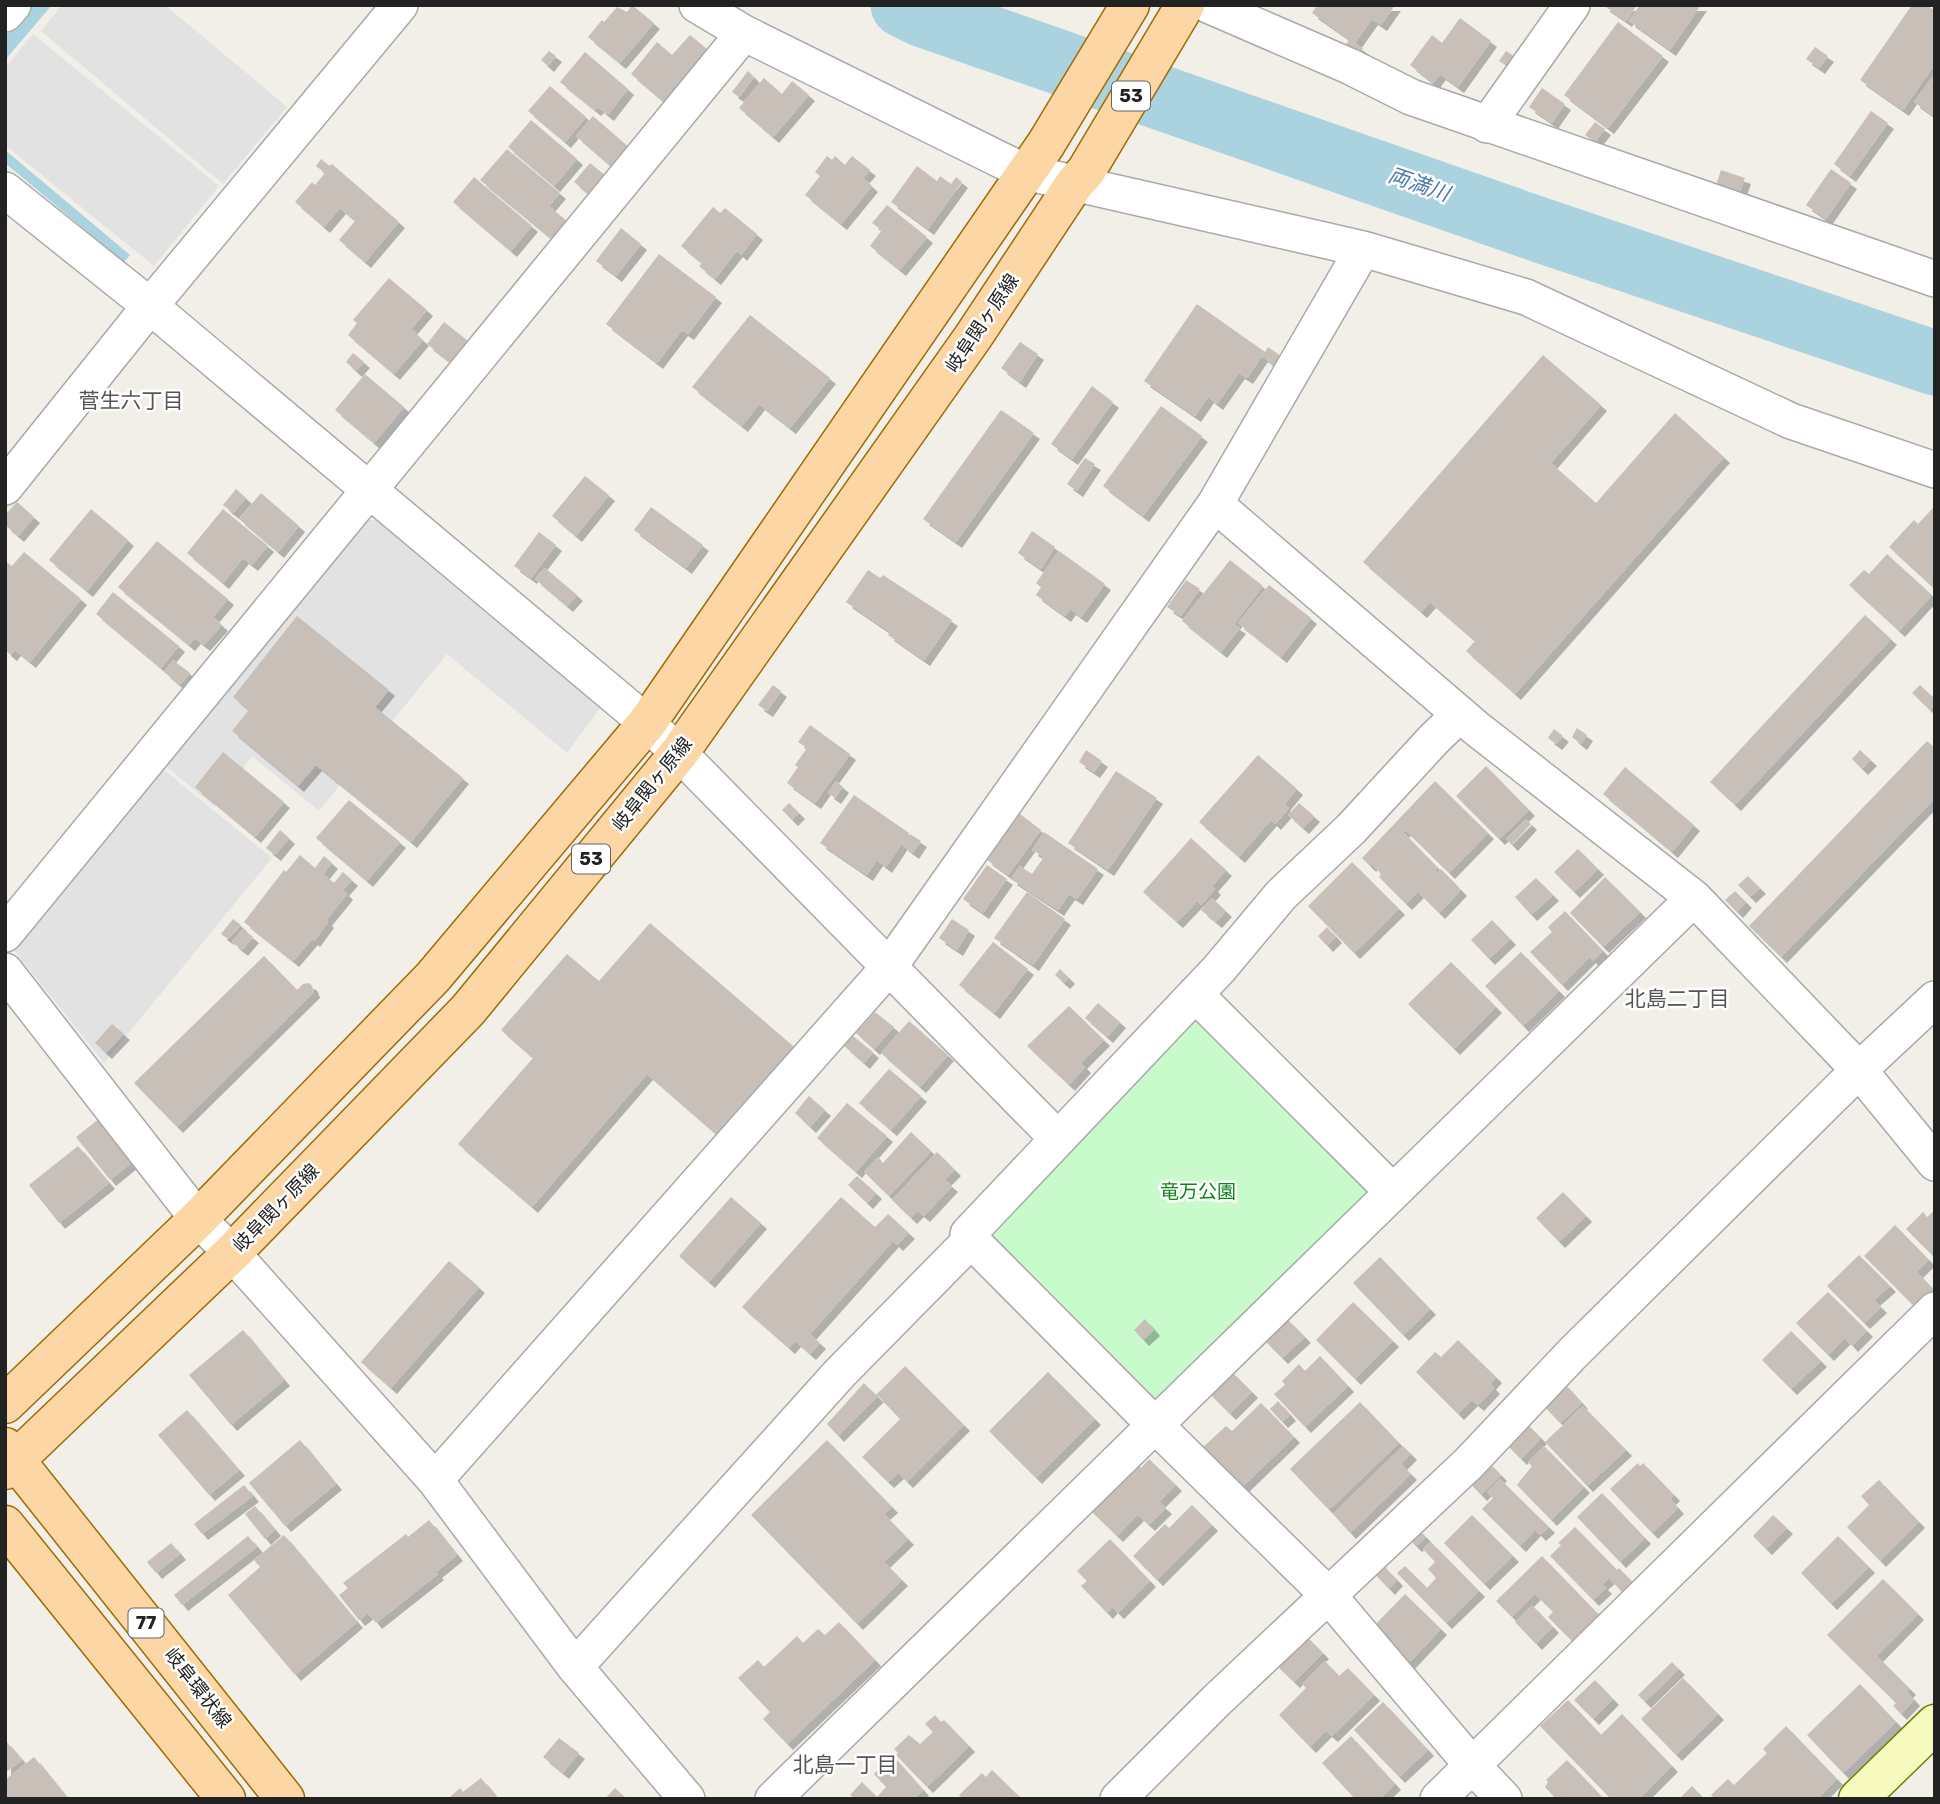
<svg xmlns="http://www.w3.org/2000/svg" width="1940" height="1804" font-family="Rubik,'Noto Sans JP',sans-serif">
<defs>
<filter id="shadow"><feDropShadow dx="6" dy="6" stdDeviation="0" flood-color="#0004"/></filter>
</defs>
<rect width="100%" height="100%" fill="#f2efe9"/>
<path fill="#c8facc" d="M1196 1011 1376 1193 1155 1409 982 1236Z"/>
<path fill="#e2e2e2" d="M62 5H165L287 107 223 184 41 31Z
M33 34 219 186 154 266 5 145V68Z
M364 520H385L596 691 600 708 567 753 447 654 319 811 252 756 215 807 162 763Z
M159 766 272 858 104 1063 14 950Z"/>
<path fill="#aad3df" d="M32 5H52L5 60V37Z
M877 5H923L1046 49H1066L1051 70 933 32Z
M5 150 130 255 124 262 5 163Z"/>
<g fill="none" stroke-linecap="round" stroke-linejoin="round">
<path stroke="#aad3df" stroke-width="65" d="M903 5 921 14 1546 232 1935 363"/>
</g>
<path fill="#c7bfb8" filter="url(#shadow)" d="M632 5 654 23 620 63 588 37 602 20 604 22 617 7 627 12Z
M1317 5H1395L1381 25 1372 19 1355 43 1363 49 1357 57 1344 48 1349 39 1312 13Z
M1603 5H1637L1626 21Z
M1640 5H1701L1670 50 1629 21Z
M1912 5H1927L1935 11V64L1903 110 1860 80Z
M1460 18 1491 41 1458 87 1440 74 1433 83 1410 65 1432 35 1442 43Z
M1618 22 1663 56 1608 128 1564 95Z
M690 35 707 49 664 102 631 74 657 42 672 55Z
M1815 47 1828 56 1819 68 1806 59Z
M549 51 556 56 548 66 541 60Z
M1506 51 1517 58 1510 68 1499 61Z
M585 52 628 89 608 115 598 107 595 110 560 82Z
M748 71 754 77 739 97 732 92Z
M1935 74V117L1914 102Z
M764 78 782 94 792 81 809 95 773 137 739 108Z
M550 86 586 117 565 142 528 111Z
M1542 88 1565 104 1552 123 1529 107Z
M1871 111 1888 123 1850 176 1834 164Z
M593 116 631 149 614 169 576 136Z
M531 120 577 159 554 186 508 147Z
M1595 122 1605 129 1595 142 1585 135Z
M507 149 560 193 549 206 568 222 553 240 480 180Z
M827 156 832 160 835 156 845 165 852 156 870 170 863 178 872 186 841 224 805 195 820 176 815 172Z
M321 159 330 166 332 164 399 222 365 262 339 240 355 221 340 208 324 227 295 202 312 182 315 185 325 173 316 166Z
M590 163 606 176 589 195 574 182Z
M917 166 937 181 940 176 951 184 956 177 962 182 928 229 891 202Z
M1831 169 1851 183 1826 219 1806 205Z
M1721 170 1745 178 1740 192 1716 185Z
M474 177 532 226 511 251 453 202Z
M887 205 927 237 900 270 870 246 882 230 872 223Z
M713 207 720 213 725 208 757 234 741 255 737 251 715 279 699 266 702 263 681 246Z
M621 228 641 244 616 276 596 261Z
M659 254 716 297 688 334 682 330 657 363 606 324Z
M389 278 427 310 411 329 423 340 394 374 348 335 357 323 353 320Z
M1197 304 1265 352 1268 347 1291 363 1284 372 1262 356 1247 378 1239 373 1217 404 1208 397 1195 416 1144 381Z
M750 315 830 378 790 428 759 404 742 426 692 387Z
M444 322 468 341 451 363 427 344Z
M1020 342 1038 354 1020 382 1001 368Z
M353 353 364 362 356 371 346 362Z
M1543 355 1601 405 1551 463 1596 503 1675 413 1724 457 1515 694 1466 651 1475 641 1430 602 1421 612 1363 562Z
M365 374 404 407 374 443 335 410Z
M1092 386 1113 402 1072 459 1051 444Z
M1161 406 1202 436 1143 516 1103 486Z
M1001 410 1034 433 956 542 923 519Z
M1085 458 1095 464 1077 491 1067 484Z
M585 476 609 495 576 536 552 516Z
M236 489 246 498 233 513 223 505Z
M261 493 299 526 278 552 239 519Z
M17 502 34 517 18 536 5 525V515Z
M651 507 703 545 686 568 634 530Z
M1933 508 1935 510V589L1889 547 1914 520 1918 524Z
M91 509 128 540 87 591 49 560Z
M223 509 268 546 252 565 243 558 223 583 187 553Z
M1032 531 1055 547 1041 569 1018 553Z
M539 532 556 545 531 578 514 566Z
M157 541 228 599 213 617 222 625 204 645 195 638 189 645 118 587Z
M1059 551 1105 584 1081 617 1070 609 1065 616 1036 595 1041 587 1036 583Z
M24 552 81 599 30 662 15 650 11 655 5 650V561L12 566Z
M1887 554 1932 595 1899 631 1849 585 1864 570 1869 574Z
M1230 560 1263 586 1234 624 1240 628 1221 652 1182 621Z
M545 568 577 595 567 606 535 579Z
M868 570 880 578 883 575 952 620 924 660 888 635 890 632 846 602Z
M1186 580 1200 589 1181 616 1167 607Z
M1269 585 1311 618 1281 657 1238 623Z
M113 592 179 646 161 668 96 614Z
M1865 615 1891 639 1735 805 1710 782Z
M297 616 389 690 375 707 463 778 411 842 316 765 298 786 232 731 249 710 233 697Z
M173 660 190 673 180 685 164 672Z
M773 685 781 691 767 711 758 705Z
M1920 685 1935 699V705L1930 710 1912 693Z
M810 725 850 754 815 803 787 783 798 767 795 765 807 748 798 742Z
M1577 728 1587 735 1581 744 1572 737Z
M1554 729 1563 736 1556 744 1548 738Z
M1927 741 1935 748V798L1781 957 1749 926Z
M1086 750 1102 761 1094 772 1079 762Z
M1860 750 1871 760 1862 769 1852 759Z
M223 752 284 802 255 837 195 787Z
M1258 755 1297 789 1284 805 1289 808 1275 824 1271 820 1239 857 1199 822Z
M1486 766 1529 810 1499 839 1456 796Z
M1625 767 1694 825 1672 852 1603 794Z
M1116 771 1157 798 1108 870 1068 843Z
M836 781 843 787 835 798 828 793Z
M1435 781 1488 833 1449 873 1405 830 1403 832 1438 868 1435 870 1437 873 1441 869 1461 890 1439 913 1418 892 1406 904 1379 877 1381 874 1372 864 1370 866 1362 858Z
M854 795 909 833 886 867 877 860 867 875 820 843Z
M349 800 400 842 367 881 316 838Z
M789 803 799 813 792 820 782 810Z
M1299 803 1314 816 1303 828 1288 815Z
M1020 814 1041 830 1008 875 986 859Z
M1526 819 1531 824 1512 845 1506 839Z
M280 830 289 838 275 855 266 848Z
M1044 832 1098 869 1077 899 1069 894 1058 910 1011 879 1020 866 1032 874 1044 857 1032 850Z
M910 834 921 841 913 853 902 845Z
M1191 838 1226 870 1212 886 1215 889 1201 905 1197 901 1177 922 1143 892Z
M1578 849 1598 869 1574 892 1554 872Z
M300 855 315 868 324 856 332 863 323 874 334 883 343 872 352 880 343 890 347 894 326 920 328 922 314 941 312 939 293 961 244 922 284 870 286 872Z
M1352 862 1399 909 1354 953 1308 906Z
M987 865 1007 879 983 913 963 899Z
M1748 876 1760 888 1750 897 1738 885Z
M1605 877 1640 912 1603 947 1570 913Z
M1536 878 1553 895 1531 915 1515 897Z
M1735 891 1746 902 1737 912 1725 900Z
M1027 892 1065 919 1033 965 994 938Z
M1212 898 1226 911 1216 922 1201 910Z
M1565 911 1603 951 1593 961 1590 957 1562 985 1530 952 1552 932 1548 927Z
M233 919 241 925 228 939 221 934Z
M952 919 969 930 957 950 939 938Z
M1492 920 1510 939 1489 959 1471 940Z
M650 923 793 1046 716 1134 647 1074 532 1207 458 1144 533 1058 501 1030 567 954 599 981Z
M1327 927 1336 937 1327 946 1318 936Z
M243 929 253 937 242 950 232 942Z
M993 942 1028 969 994 1013 959 985Z
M1521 952 1559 991 1523 1026 1485 986Z
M264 956 297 990 303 984 309 983 312 986 314 992 177 1127 134 1083Z
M1451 962 1496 1007 1454 1049 1408 1004Z
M1060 969 1069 978 1064 983 1055 975Z
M1098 1003 1120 1022 1107 1037 1085 1018Z
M1069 1006 1104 1040 1081 1063 1085 1067 1069 1085 1027 1046Z
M875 1012 894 1027 874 1049 856 1033Z
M909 1021 948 1055 920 1087 881 1053Z
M112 1024 124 1034 106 1053 95 1043Z
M853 1036 873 1052 864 1063 844 1046Z
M889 1069 921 1096 891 1130 859 1103Z
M809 1096 825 1110 810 1127 795 1113Z
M847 1103 887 1136 856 1172 817 1138Z
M104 1115 137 1158 110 1180 76 1137Z
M911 1132 931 1151 889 1196 864 1172 878 1157 883 1163Z
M78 1146 109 1183 59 1223 29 1185Z
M937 1152 955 1170 945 1180 952 1186 924 1216 918 1211 911 1218 892 1200Z
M857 1176 876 1193 867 1203 848 1185Z
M1563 1192 1586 1216 1559 1242 1536 1218Z
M731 1197 761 1223 709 1282 679 1256Z
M841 1197 875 1227 888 1214 909 1233 897 1245 893 1241 810 1334 820 1343 810 1354 795 1341 789 1348 742 1307Z
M1935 1210V1258L1906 1229 1923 1212 1927 1217Z
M1895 1225 1929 1260 1917 1272 1935 1291 1917 1309 1864 1256Z
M1859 1255 1890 1286 1874 1300 1881 1307 1864 1323 1827 1286Z
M1380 1257 1430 1309 1403 1335 1353 1283Z
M449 1261 479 1287 391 1388 361 1362Z
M1828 1292 1867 1331 1852 1346 1845 1338 1828 1355 1796 1323Z
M1353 1302 1393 1341 1355 1379 1316 1340Z
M1286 1318 1305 1337 1282 1358 1264 1340Z
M1145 1319 1154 1330 1143 1340 1134 1330Z
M243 1330 284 1380 231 1425 189 1375Z
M1791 1331 1821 1361 1791 1389 1762 1360Z
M1458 1340 1496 1377 1490 1384 1494 1388 1478 1405 1472 1400 1458 1414 1416 1372 1435 1352 1441 1357Z
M1320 1356 1348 1386 1305 1427 1274 1394 1285 1385 1282 1381 1299 1364 1305 1371Z
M905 1366 964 1425 907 1482 898 1473 888 1482 862 1457 900 1419 878 1396 838 1436 827 1424 864 1383 876 1395Z
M1230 1370 1252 1392 1230 1414 1208 1392Z
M1048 1372 1095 1419 1036 1478 989 1431Z
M1563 1382 1582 1403 1560 1423 1541 1403Z
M1278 1401 1290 1415 1282 1422 1270 1409Z
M1360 1402 1399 1443 1329 1510 1290 1469Z
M1261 1403 1294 1437 1239 1490 1200 1450 1226 1426 1232 1431Z
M1583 1406 1626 1450 1587 1486 1545 1442Z
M187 1410 239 1470 209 1495 158 1435Z
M1523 1420 1541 1438 1521 1459 1502 1440Z
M300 1440 336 1484 285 1526 249 1483Z
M827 1440 892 1507 884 1514 908 1539 884 1562 902 1580 857 1624 751 1515Z
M1403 1446 1411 1454 1401 1464 1411 1474 1350 1533 1333 1514Z
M1544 1446 1584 1487 1551 1520 1517 1485 1532 1466 1528 1462Z
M1483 1457 1501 1475 1481 1495 1463 1476Z
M1149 1459 1176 1485 1159 1502 1166 1508 1149 1525 1138 1515 1117 1536 1088 1508 1134 1461 1141 1468Z
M1638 1463 1640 1466 1643 1463 1674 1495 1670 1499 1678 1508 1652 1533 1610 1489Z
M1500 1479 1549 1527 1540 1535 1535 1530 1520 1546 1482 1509 1493 1498 1487 1492Z
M1879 1480 1919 1522 1880 1561 1847 1527 1869 1505 1861 1496Z
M244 1485 253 1496 202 1534 194 1524Z
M1602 1493 1645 1538 1620 1562 1577 1517Z
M1192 1505 1212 1525 1157 1580 1133 1556 1165 1524 1169 1528Z
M255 1506 275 1530 265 1539 245 1514Z
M1472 1515 1513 1556 1484 1584 1444 1543Z
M1773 1515 1787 1528 1766 1549 1753 1536Z
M429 1520 457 1555 436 1572 438 1574 376 1623 368 1613 359 1620 339 1595 348 1588 343 1583 406 1534 408 1537Z
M1575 1527 1617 1570 1619 1568 1634 1584 1624 1594 1609 1578 1602 1584 1606 1588 1593 1600 1550 1556 1561 1545 1558 1543Z
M1417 1528 1426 1537 1416 1546 1407 1537Z
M284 1535 357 1622 295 1675 228 1595 260 1567 254 1560Z
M248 1536 257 1547 182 1605 174 1595Z
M1838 1536 1869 1567 1831 1604 1801 1573Z
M1110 1539 1150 1581 1118 1613 1112 1607 1107 1613 1081 1586 1087 1581 1077 1571Z
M1431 1542 1479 1591 1446 1623 1397 1573 1405 1566 1427 1588 1436 1578 1428 1569 1435 1562 1423 1549Z
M171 1543 180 1554 156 1573 147 1562Z
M1542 1556 1599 1615 1572 1641 1548 1617 1553 1612 1535 1594 1512 1617 1496 1601Z
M1379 1561 1397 1580 1389 1589 1371 1570Z
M1883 1579 1918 1614 1877 1656 1910 1689 1907 1692 1914 1700 1901 1714 1893 1706 1896 1703 1827 1635Z
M1405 1594 1441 1629 1408 1664 1371 1629Z
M1532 1605 1553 1627 1536 1644 1515 1622Z
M839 1622 875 1660 787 1744 763 1719 770 1712 738 1678 758 1660 764 1667 797 1636 803 1643 818 1629 825 1635Z
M1303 1633 1323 1653 1294 1682 1274 1663Z
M1325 1661 1339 1676 1348 1668 1374 1695 1332 1736 1326 1731 1310 1747 1279 1715 1306 1688 1302 1684Z
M1672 1662 1679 1669 1645 1702 1638 1695Z
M1683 1678 1718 1714 1676 1755 1641 1719Z
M1595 1680 1613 1699 1593 1719 1574 1700Z
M1860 1684 1896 1722 1843 1773 1807 1735Z
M1568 1700 1601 1735 1622 1714 1672 1766 1639 1799H1611L1540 1726Z
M1383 1702 1428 1750 1399 1777 1354 1730Z
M935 1715 941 1722 944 1720 969 1746 927 1787 896 1755 898 1753 894 1749 909 1735 920 1744 933 1732 925 1724Z
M1786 1726 1837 1779 1817 1799H1715L1711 1795 1728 1779 1734 1785 1767 1753 1763 1749Z
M1351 1736 1395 1784 1379 1799H1355L1322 1763Z
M559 1738 579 1753 563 1773 543 1757Z
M5 1740 22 1760 5 1773Z
M892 1755 923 1790 913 1799H854L850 1795 862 1782 877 1797 886 1787 874 1774Z
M34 1757 68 1799H9L5 1794V1780Z
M1567 1760 1604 1799H1565L1561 1795 1556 1799 1545 1787 1548 1782 1546 1780Z
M992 1770 1022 1799H962L959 1795 982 1773 986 1777Z
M481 1778 498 1799H448L460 1788 463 1792Z
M1692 1786 1704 1799H1679Z
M615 1788 627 1799H605Z"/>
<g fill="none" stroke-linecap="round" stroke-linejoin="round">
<g stroke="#a9a9a9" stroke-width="38">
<path id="street" d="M697 5 744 33 1025 172 1363 249 1526 297 1791 421 1935 470
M1208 5 1349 66 1411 97 1935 279
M5 14 13 5
M1487 125 1572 5
M5 190 150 306 647 723 679 753 1058 1139
M5 487 150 306 400 5
M1215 504 1476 728 1694 898 1155 1425 1328 1595 1472 1765 1504 1799
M1694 898 1859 1070 1935 1163
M5 934 744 33
M5 971 198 1219 232 1253 435 1480 575 1667 687 1799
M1195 994 1393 1192
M435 1480 889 967 1215 504 1363 249
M575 1667 840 1373 971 1240
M773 1799 1155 1425 971 1240 968 1234 1219 969 1281 895 1351 829 1434 739 1460 714
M1118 1799 1216 1701 1469 1463 1573 1353 1859 1070 1935 999
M1438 1799 1935 1310"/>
</g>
<g stroke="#707d05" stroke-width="41">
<path id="secondary" d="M1858 1799 1935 1724"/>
</g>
<g stroke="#a06b00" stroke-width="41">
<path id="primary" d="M5 1404 198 1219 433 977 647 723 1046 144 1130 5
M5 1447 285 1799
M5 1470 232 1253 468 1010 679 753 973 337 1075 183 1086 171 1185 5
M5 1525 226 1799"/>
</g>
<use href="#street" stroke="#fff" stroke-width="35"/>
<use href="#secondary" stroke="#f7fabf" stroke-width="38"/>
<use href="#primary" stroke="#fcd6a4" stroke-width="38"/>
</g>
<g text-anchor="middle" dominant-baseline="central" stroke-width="5" stroke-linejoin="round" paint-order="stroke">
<g fill="#fff" stroke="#646464" stroke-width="2">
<rect x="1112" y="81.5" width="38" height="29" rx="5"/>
<rect x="572" y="844.5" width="38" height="29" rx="5"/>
<rect x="128.5" y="1608.5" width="35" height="29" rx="5"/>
</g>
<g font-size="18" font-weight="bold" fill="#222">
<text x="1131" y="96">53</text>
<text x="591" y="859">53</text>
<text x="146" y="1623">77</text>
</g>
<g font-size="19" fill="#222" stroke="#fff">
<text transform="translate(982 323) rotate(-56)">岐阜関ヶ原線</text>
<text transform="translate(652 784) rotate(-51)">岐阜関ヶ原線</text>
<text transform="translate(276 1208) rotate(-46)">岐阜関ヶ原線</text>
<text transform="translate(198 1688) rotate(52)">岐阜環状線</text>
</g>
<g font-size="19" fill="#0c8416" stroke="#fff">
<text x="1198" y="1191">竜万公園</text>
</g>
<g font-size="21" font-style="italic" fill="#4a7aab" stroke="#fff">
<text transform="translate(1419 184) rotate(19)">両満川</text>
</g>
<g font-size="21" fill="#555" stroke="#fff">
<text x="131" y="400">菅生六丁目</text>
<text x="1677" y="998">北島二丁目</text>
<text x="845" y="1764">北島一丁目</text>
</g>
</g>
<rect width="1940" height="1804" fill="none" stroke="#222222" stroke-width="14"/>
</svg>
